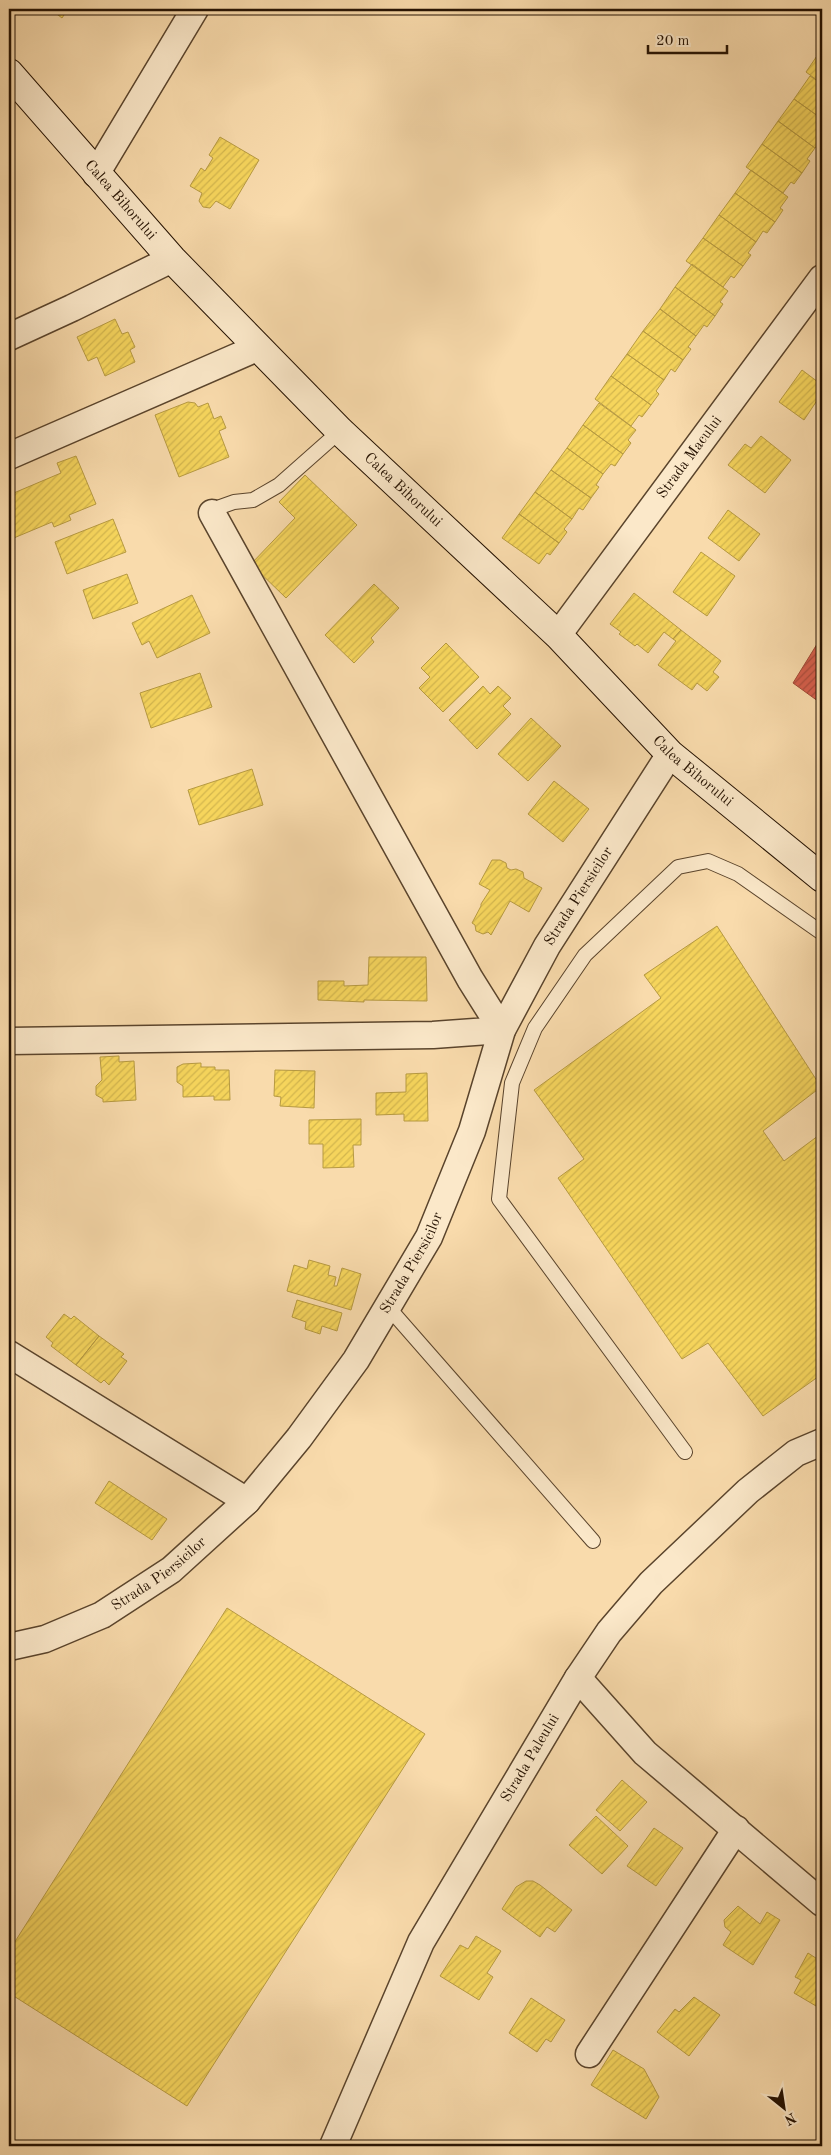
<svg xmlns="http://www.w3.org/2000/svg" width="831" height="2155" font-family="'Old Standard TT',serif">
<defs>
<pattern id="homes-hatch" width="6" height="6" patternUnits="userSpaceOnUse" patternTransform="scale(1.25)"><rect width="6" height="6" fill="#f6d55c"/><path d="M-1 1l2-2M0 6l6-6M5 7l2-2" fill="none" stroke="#d3b64e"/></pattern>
<pattern id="shops-hatch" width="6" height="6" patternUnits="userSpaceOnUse" patternTransform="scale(1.25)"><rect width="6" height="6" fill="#d6604d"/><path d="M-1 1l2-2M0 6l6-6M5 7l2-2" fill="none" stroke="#ad4e3e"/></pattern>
</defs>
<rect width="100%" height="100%" fill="#f9dbac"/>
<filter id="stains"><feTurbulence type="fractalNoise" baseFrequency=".004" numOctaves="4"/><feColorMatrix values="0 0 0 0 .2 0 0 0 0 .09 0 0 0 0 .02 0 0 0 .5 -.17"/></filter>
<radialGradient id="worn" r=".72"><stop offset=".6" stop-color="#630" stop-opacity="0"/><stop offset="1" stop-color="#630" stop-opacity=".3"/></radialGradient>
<path fill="url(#homes-hatch)" stroke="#b79a41" d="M50 9H68L62 18Z
M821 50H822V84L806 72Z
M810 76 822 84V119L794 99Z
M794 99 822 119V138L815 148 778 121Z
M778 121 815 148 807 159 810 161 802 173 762 144Z
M220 137 259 160 230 209 216 201 210 208 203 207 199 201 202 193 190 186 201 168 205 171 213 158 209 155Z
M762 144 802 173 794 184 791 182 783 193 746 167Z
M751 170 788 197 780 208 783 210 775 222 735 193Z
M735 193 775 222 767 233 763 231 756 242 719 215Z
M719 215 756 242 748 253 751 255 743 266 703 238Z
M703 238 743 266 734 278 731 276 723 287 686 261Z
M692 264 728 291 720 302 723 304 715 316 675 287Z
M675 287 715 316 707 327 704 325 696 336 660 309Z
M660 309 696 336 688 347 691 349 683 360 643 331Z
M115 319 122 334 128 332 135 347 130 350 135 362 105 376 97 357 88 361 77 337Z
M643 331 683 360 675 372 671 369 664 380 627 354Z
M627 354 664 380 656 391 659 394 651 405 611 376Z
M802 370 822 385V393L804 420 779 402Z
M611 376 651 405 642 417 639 415 631 426 595 399Z
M188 402 195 403 198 407 208 403 214 419 221 416 226 428 219 431 229 457 179 477 155 415Z
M599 403 636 430 628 440 631 443 623 454 583 425Z
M583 425 623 454 615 466 611 464 603 474 567 448Z
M761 436 791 460 765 493 728 465 745 444 751 448Z
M567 448 603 474 596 485 599 487 591 498 551 470Z
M76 456 96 504 69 515 71 520 54 527 52 522 9 540V495L61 473 57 463Z
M551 470 591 498 583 510 579 508 572 519 535 492Z
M305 475 357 525 286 598 251 564 295 518 279 502Z
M535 492 572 519 564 529 567 532 559 543 519 514Z
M728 510 760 534 739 561 708 538Z
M519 514 559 543 550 555 547 553 539 564 502 538Z
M113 519 126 552 67 574 55 542Z
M701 552 735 576 707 616 673 592Z
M127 574 138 603 93 619 83 590Z
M374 584 399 608 371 638 374 642 354 663 325 635Z
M634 593 681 630 673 639 664 632 648 653 637 644 635 646 619 634 621 632 610 624Z
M192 595 210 633 157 658 149 641 142 645 132 623Z
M681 630 721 661 713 672 719 677 707 691 697 683 692 690 658 665 676 641 673 639Z
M446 643 479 677 443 712 419 688 430 677 421 668Z
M200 673 212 707 151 728 140 693Z
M483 686 490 694 498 686 511 698 503 706 511 714 477 749 449 720Z
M531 718 561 746 528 781 498 754Z
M252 769 263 805 199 825 188 790Z
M554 781 589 809 563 842 528 814Z
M492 860H500L506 863 507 868 511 870 516 869 523 872 524 878 542 888 529 912 510 901 491 935 488 932 483 934 476 931 475 925 472 923 481 906V904L490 890 479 884Z
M717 926 821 1087 763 1131 784 1161 822 1133V1374L763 1416 708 1343 682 1359 558 1178 584 1159 534 1090 661 998 644 975Z
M369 957H426L427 1001 364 1000V1002L318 1000V981H344V986L368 985Z
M119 1056V1062L134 1061 136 1100 103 1102V1099L96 1095V1086L102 1080 100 1057Z
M201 1063V1067H215V1070H229L230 1100H214V1096L183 1097V1086L177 1082V1067L183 1064Z
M275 1070 315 1071 314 1108 280 1106 281 1097 274 1096Z
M427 1073 428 1121H404V1114L376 1115V1093L406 1092V1074Z
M361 1119V1145H353L354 1167 323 1168V1144H309V1120Z
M309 1260 330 1266 328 1275 336 1277 334 1286H337L342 1268 361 1274 351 1310 287 1291 294 1265 307 1269Z
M297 1300 342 1313 337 1331 322 1326 320 1334 305 1329 306 1322 292 1317Z
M64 1314 71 1319 74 1316 99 1336 76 1365 51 1346 53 1343 46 1337Z
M99 1336 124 1354 121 1357 127 1361 109 1385 104 1380 101 1383 76 1365Z
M109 1481 167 1519 152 1540 95 1503Z
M227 1608 425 1734 187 2106 9 1993V1951Z
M622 1780 647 1802 620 1831 596 1810Z
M596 1816 628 1846 602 1874 569 1845Z
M654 1828 683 1848 656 1886 627 1866Z
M526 1881H533L540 1885 572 1910 555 1932 547 1927 540 1937 502 1909 516 1887Z
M738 1906 760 1924 767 1912 780 1920 753 1965 723 1945 731 1932 725 1927 724 1920Z
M476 1936 501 1951 487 1973 493 1977 479 2000 440 1976 460 1945 468 1949Z
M808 1953 822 1962V1995L816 2006 794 1993 801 1980 795 1977Z
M694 1997 720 2015 689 2056 657 2032 675 2009 679 2012Z
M531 1998 565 2020 551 2042 546 2039 537 2052 509 2033Z
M613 2050 644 2069 659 2097 646 2119 591 2085Z"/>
<path fill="url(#shops-hatch)" stroke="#a14936" d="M822 636V704L793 683Z"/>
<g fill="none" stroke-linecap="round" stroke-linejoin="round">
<g stroke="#5a442c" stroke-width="16">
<path id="service" d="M212 513 220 507 234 502 253 500 279 485 340 431
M388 1307 593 1541
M685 1452 499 1199 512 1083 535 1028 585 955 678 867 708 861 738 874 822 933"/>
</g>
<g stroke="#5a442c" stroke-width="29">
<g id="minor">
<path d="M96 174 195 9"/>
<path d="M9 337 72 308 172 259"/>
<path d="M9 456 257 348"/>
<path id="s1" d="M558 635 822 278"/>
<path d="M9 1041 433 1035 502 1030 470 979 212 513"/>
<path d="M9 1354 247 1501"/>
<path id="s2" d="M9 1647 45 1639 102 1615 171 1570 247 1501 299 1438 356 1360 429 1237 472 1131 502 1030 547 946 670 754"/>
<path d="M578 1678 645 1753 822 1903"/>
<path d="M589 2054 736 1829"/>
<path id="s3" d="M333 2146 421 1942 578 1678 609 1632 651 1583 748 1491 796 1453 822 1442"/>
</g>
</g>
<g stroke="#251202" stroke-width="30">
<g id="secondary">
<path id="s4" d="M9 73 172 259 340 431 558 635 670 754 822 878"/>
</g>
</g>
<use href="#service" stroke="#fbe8c9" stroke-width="14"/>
<use href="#minor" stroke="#fbe8c9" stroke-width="26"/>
<use href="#secondary" stroke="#fbe8c9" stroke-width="28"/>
</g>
<g text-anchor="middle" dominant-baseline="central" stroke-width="5" stroke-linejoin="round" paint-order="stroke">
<g font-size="15" fill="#251202" stroke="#fbe8c9">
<text stroke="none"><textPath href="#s4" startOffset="169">Calea Bihorului</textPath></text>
<text stroke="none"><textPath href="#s1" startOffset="221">Strada Macului</textPath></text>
<text stroke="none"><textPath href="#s4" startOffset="574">Calea Bihorului</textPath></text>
<text stroke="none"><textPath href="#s4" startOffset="978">Calea Bihorului</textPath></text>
<text stroke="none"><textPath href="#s2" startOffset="979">Strada Piersicilor</textPath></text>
<text stroke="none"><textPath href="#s2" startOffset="574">Strada Piersicilor</textPath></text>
<text stroke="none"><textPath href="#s2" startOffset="169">Strada Piersicilor</textPath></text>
<text stroke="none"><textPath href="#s3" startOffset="436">Strada Paleului</textPath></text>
</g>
</g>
<rect width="831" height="2155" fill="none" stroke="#f9dbac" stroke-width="30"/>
<rect x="10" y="10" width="811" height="2135" fill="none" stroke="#251202" stroke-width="2.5"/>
<rect x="15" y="15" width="801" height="2125" fill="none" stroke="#251202"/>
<g transform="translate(784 2108) rotate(150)" stroke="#fbe8c9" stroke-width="4" paint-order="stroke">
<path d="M0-4L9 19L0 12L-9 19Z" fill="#251202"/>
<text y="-8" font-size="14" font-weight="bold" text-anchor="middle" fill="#251202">N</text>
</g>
<path d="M648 45v8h79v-8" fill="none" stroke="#251202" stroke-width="2.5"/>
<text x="656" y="45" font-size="15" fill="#251202" stroke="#fbe8c9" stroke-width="4" paint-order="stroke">20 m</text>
<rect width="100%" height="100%" filter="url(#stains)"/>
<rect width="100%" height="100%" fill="url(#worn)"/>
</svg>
